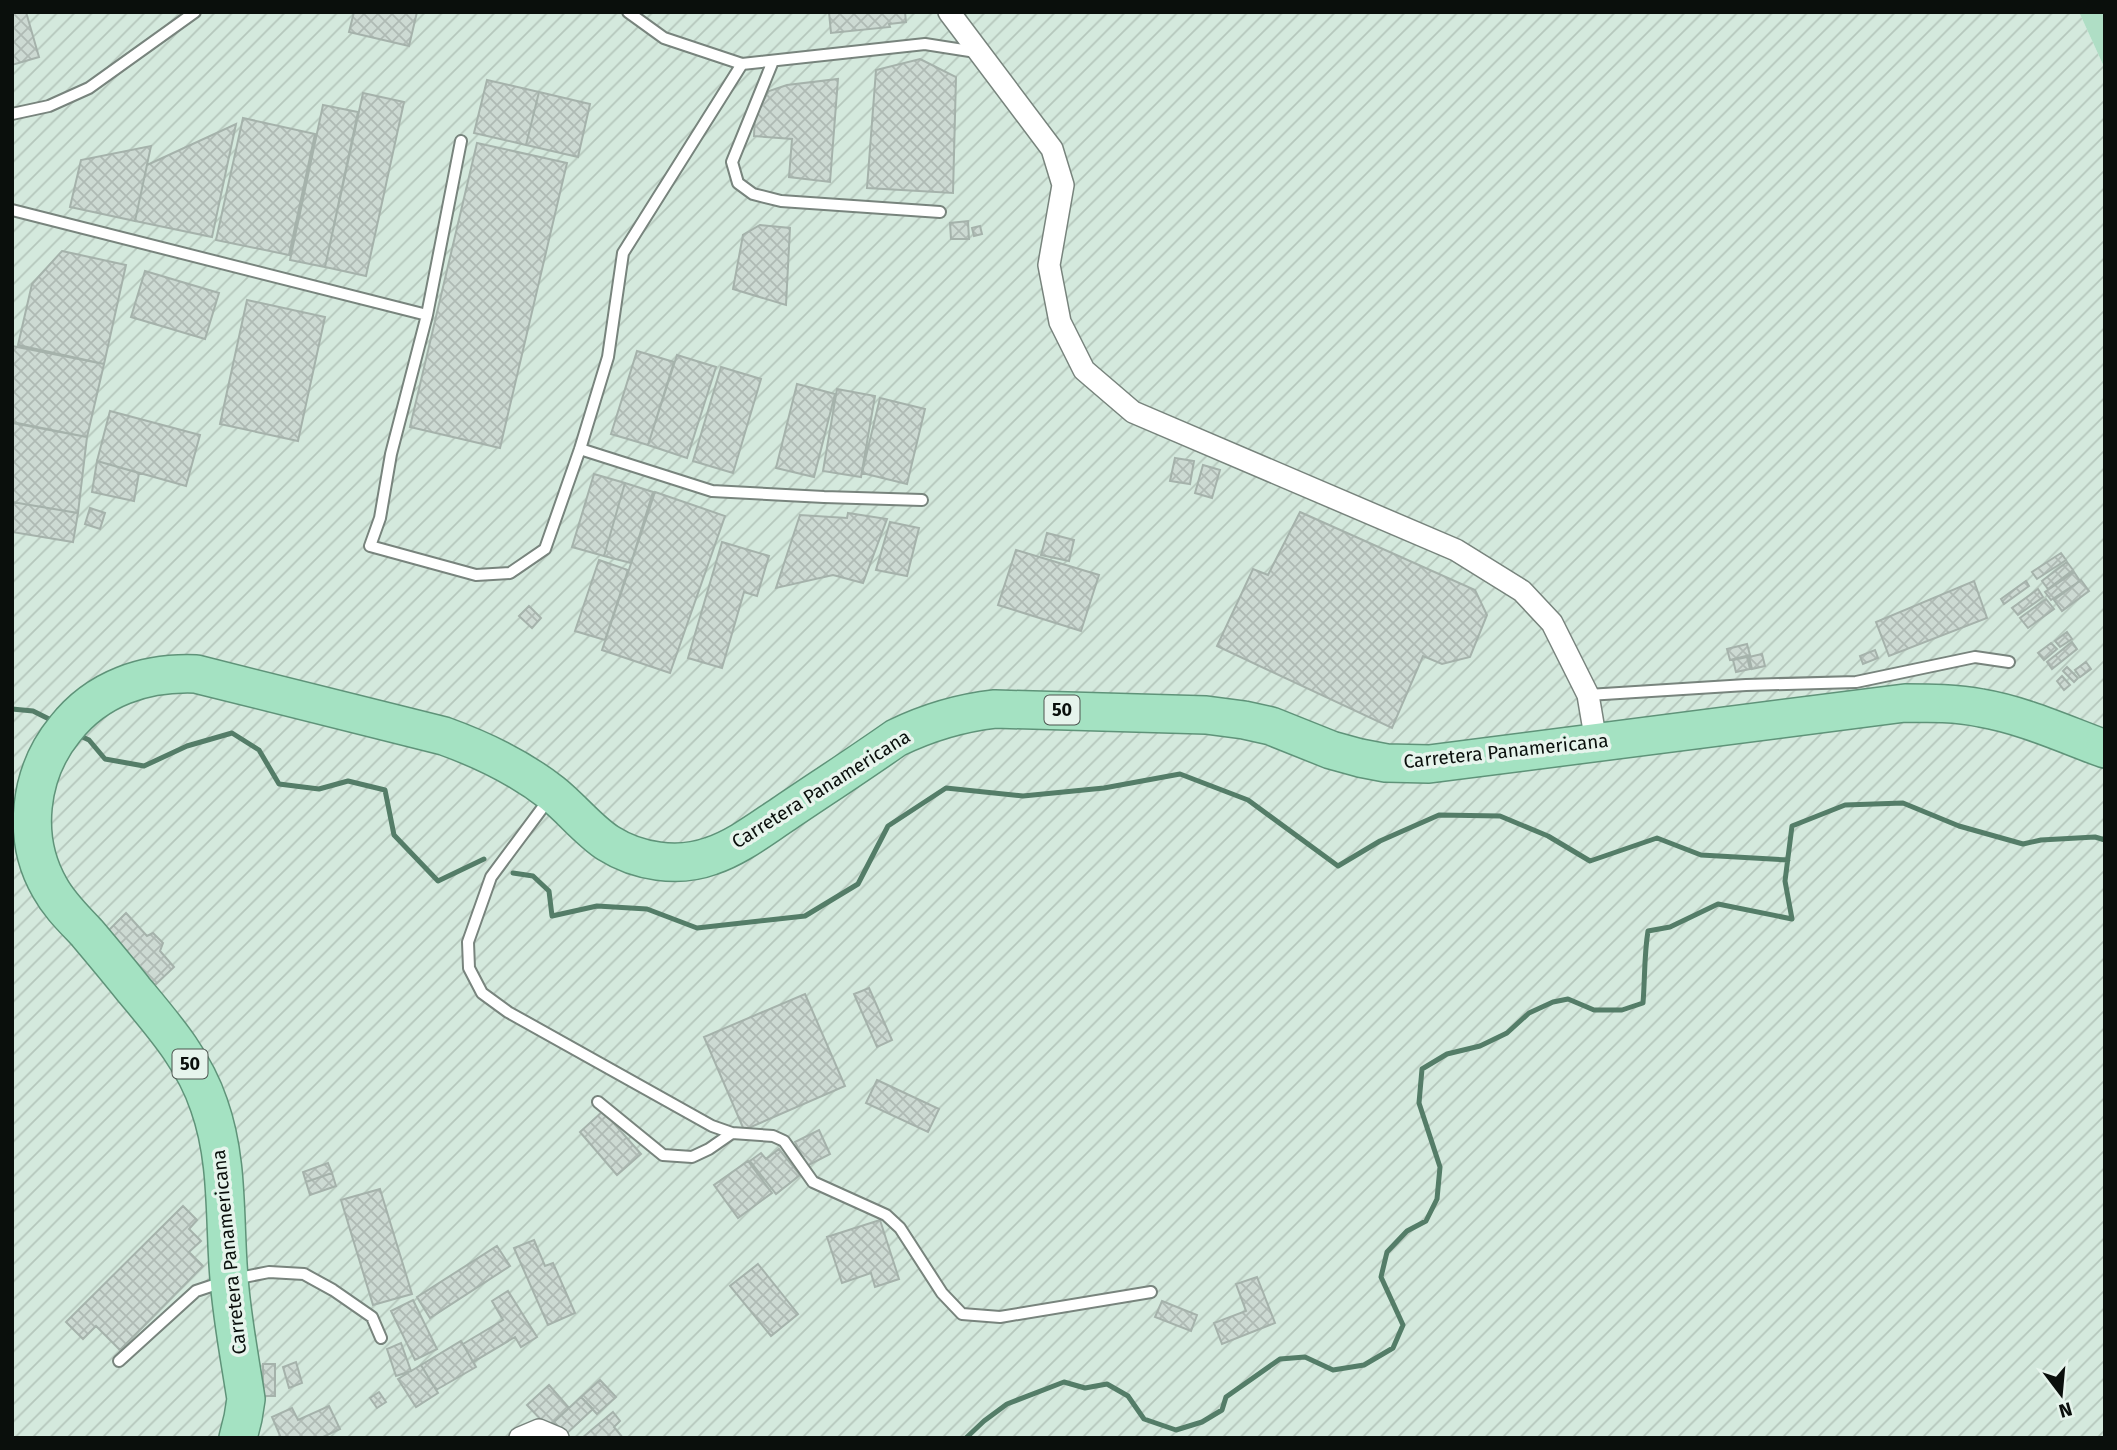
<svg xmlns="http://www.w3.org/2000/svg" width="2117" height="1450" font-family="'Fira Sans',sans-serif">
<defs>
<pattern id="industrial-furrows" width="10" height="10" patternUnits="userSpaceOnUse" patternTransform="scale(1.75)"><rect width="10" height="10" fill="#d4e9dd"/><path d="M-1 1l2-2M0 10L10 0M9 11l2-2" fill="none" stroke="#b5c7bc"/></pattern>
<pattern id="building-cross-hatch" width="8" height="8" patternUnits="userSpaceOnUse" patternTransform="scale(1.75)"><rect width="8" height="8" fill="#cddad3"/><path d="M0 0l8 8M0 8l8-8" fill="none" stroke="#afbab4"/></pattern>
</defs>
<rect width="100%" height="100%" fill="#e6f4ec"/>
<path fill="url(#industrial-furrows)" d="M12 12H2079L2105 69V1438H12Z"/>
<path fill="#afdec5" d="M2079 12H2105V69Z"/>
<g fill="none" stroke-linecap="round" stroke-linejoin="round">
<path stroke="#547d68" stroke-width="5" d="M12 709 33 711 55 722
M76 734 89 740 105 759 144 766 187 746 232 733 259 750 279 784 319 789 348 781 385 790 394 835 438 881 484 859
M513 873 533 876 549 891 552 916 597 906 647 909 697 928 805 916 858 884 888 826 946 788 1023 796 1104 788 1180 774 1248 800 1338 866 1380 841 1439 815 1500 816 1548 836 1590 861 1657 838 1701 855 1788 860
M966 1438 984 1421 1007 1404 1064 1382 1085 1388 1107 1384 1128 1396 1144 1419 1176 1430 1202 1422 1222 1410 1226 1397 1280 1359 1305 1357 1333 1370 1364 1365 1393 1348 1403 1325 1381 1277 1387 1252 1407 1231 1426 1221 1437 1199 1440 1167 1419 1103 1422 1069 1447 1054 1480 1046 1507 1033 1529 1013 1553 1002 1568 999 1594 1010H1622L1643 1003C1645 979 1644 955 1648 931L1670 927 1718 904 1792 919 1785 881 1792 826 1845 805 1903 803 1959 826 2023 844 2041 840 2095 837 2105 840"/>
</g>
<path fill="url(#building-cross-hatch)" stroke="#a5b2ab" stroke-width="2" d="M12 12H26L39 57 12 65Z
M354 12H417L409 46 349 32Z
M829 12H905L906 22 889 24 890 27 831 33Z
M920 59 956 77 953 193 867 188 876 70Z
M838 79 830 182 789 177 792 139 754 136 755 114 769 91 787 85Z
M487 80 539 92 526 145 474 133Z
M539 92 590 104 578 157 526 145Z
M363 93 404 102 366 276 325 267Z
M323 105 358 112 325 267 290 260Z
M243 118 315 134 289 255 216 240Z
M236 124 212 237 135 221 147 165Z
M477 143 567 163 500 448 410 427Z
M151 146 135 221 70 207 81 160Z
M968 221 969 239H951L950 223Z
M760 225 790 228 786 305 733 289 743 235Z
M980 226 982 234 974 236 972 228Z
M62 251 126 265 104 364 18 345 32 284Z
M145 271 219 293 205 339 131 317Z
M247 300 325 317 298 441 220 424Z
M12 346 104 364 87 437 12 423Z
M637 351 674 362 648 445 611 434Z
M677 355 716 367 687 458 648 445Z
M721 367 761 379 733 473 693 461Z
M797 384 835 394 814 477 776 468Z
M837 389 875 396 861 477 823 471Z
M880 398 925 409 907 484 862 473Z
M110 411 200 435 186 486 97 461Z
M12 422 87 437 78 513 12 502Z
M1175 458 1194 461 1190 484 1170 481Z
M97 461 139 473 134 501 92 492Z
M1203 465 1220 470 1212 498 1195 493Z
M594 474 625 483 604 556 572 547Z
M625 483 653 492 631 563 604 556Z
M655 492 725 516 670 673 602 650Z
M12 502 78 513 73 542 12 532Z
M90 508 105 513 100 529 85 524Z
M1300 512 1475 590 1487 615 1470 657 1442 664 1423 656 1392 728 1217 646 1253 569 1268 575Z
M848 513 887 519 863 583 833 575 776 588 800 515 847 518Z
M890 522 919 528 907 576 876 570Z
M1047 533 1074 540 1069 561 1041 555Z
M722 542 769 556 757 596 744 592 722 668 688 658Z
M1016 550 1099 575 1081 631 998 605Z
M2061 553 2066 560 2037 579 2032 572Z
M599 560 628 570 605 640 575 631Z
M2067 562 2073 570 2048 589 2042 581Z
M2074 572 2080 581 2051 600 2045 592Z
M2081 580 2089 591 2062 611 2054 600Z
M1974 581 1987 618 1889 656 1876 622Z
M2026 581 2029 586 2004 604 2001 599Z
M2038 589 2043 597 2018 615 2012 608Z
M2046 599 2054 609 2028 628 2020 618Z
M529 606 541 618 532 628 519 616Z
M2067 632 2072 639 2060 647 2055 641Z
M2072 642 2077 649 2052 669 2047 662Z
M2051 643 2057 649 2044 660 2038 653Z
M1747 644 1750 655 1730 660 1727 649Z
M1875 650 1878 658 1863 664 1860 656Z
M1762 654 1765 666 1752 669 1749 657Z
M1747 657 1750 669 1736 672 1733 660Z
M2086 662 2091 669 2080 677 2075 670Z
M2067 667 2078 678 2074 682 2063 671Z
M2062 676 2070 685 2064 690 2057 681Z
M126 913 147 936 153 933 163 943 160 951 174 967 155 985 106 933Z
M869 988 892 1040 877 1047 854 994Z
M805 994 845 1086 744 1130 704 1037Z
M877 1080 939 1109 928 1132 866 1103Z
M603 1111 641 1154 617 1175 580 1132Z
M819 1130 830 1154 807 1166 795 1142Z
M779 1149 800 1175 776 1194 750 1161 761 1153 766 1159Z
M748 1161 772 1193 738 1218 714 1185Z
M328 1163 332 1173 306 1182 303 1172Z
M332 1173 336 1186 310 1195 306 1182Z
M380 1189 412 1294 373 1305 341 1200Z
M183 1206 197 1220 189 1229 201 1241 189 1252 203 1266 120 1350 96 1326 83 1339 66 1322Z
M880 1220 899 1279 875 1287 871 1273 842 1283 827 1237Z
M534 1240 545 1266 553 1263 575 1313 548 1325 514 1248Z
M497 1246 510 1266 430 1318 417 1297Z
M758 1264 798 1314 771 1336 730 1286Z
M1257 1277 1275 1323 1222 1344 1214 1323 1246 1311 1236 1284Z
M508 1291 537 1337 521 1347 515 1337 473 1362 463 1344 503 1320 492 1301Z
M413 1300 437 1349 415 1360 391 1311Z
M1162 1301 1197 1315 1191 1331 1155 1317Z
M461 1341 476 1367 436 1390 421 1365Z
M401 1343 411 1371 396 1376 387 1349Z
M296 1362 302 1383 289 1388 283 1367Z
M263 1364H275V1396H263Z
M421 1365 438 1393 416 1407 398 1379Z
M600 1380 616 1397 597 1414 581 1397Z
M549 1385 569 1408 548 1427 527 1405Z
M379 1392 386 1402 377 1408 370 1398Z
M581 1397 593 1409 565 1435 554 1422Z
M329 1406 340 1429 321 1438H281L272 1417 292 1408 298 1420Z
M613 1412 620 1421 614 1427 623 1438H582Z"/>
<g fill="none" stroke-linecap="round" stroke-linejoin="round">
<g stroke="#78847d" stroke-width="14">
<path id="service" d="M628 12 664 38 742 64
M773 61 732 162 738 183 753 194 781 201 940 212
M12 114 49 106 89 88 195 12
M461 141 427 315 391 454 380 518 370 546 476 575 510 573 545 549 580 449 608 357 623 253 742 64 925 44 976 52
M12 210 427 315
M580 449 712 491 824 497 922 500
M1588 695 1746 685 1856 682 1975 657 2009 662
M549 799 491 877 468 942 469 968 482 993 508 1012 712 1126 732 1133 773 1136 784 1141 813 1182 886 1215 900 1228 942 1293 962 1314 1000 1317 1151 1292
M598 1102 663 1155 692 1157 709 1149 732 1133
M119 1361 196 1291 229 1280 269 1272 304 1274 333 1290 372 1317 381 1338"/>
</g>
<g stroke="#78847d" stroke-width="24">
<path id="minor" d="M949 12 1052 149 1063 185 1049 265 1060 322 1084 370 1133 412 1456 550 1522 591 1552 623 1588 695 1596 742
M520 1438 539 1430 558 1438"/>
</g>
<g stroke="#5f9379" stroke-width="40">
<path id="trunk" d="M238 1438 243 1418 246 1399C240 1359 232 1319 229 1278 224 1221 229 1161 209 1105 194 1060 164 1026 134 990 119 971 103 952 87 933 73 918 60 906 50 888 21 838 29 773 65 729 97 688 145 672 196 674L444 736C483 750 520 768 552 793 572 809 588 830 608 843 638 862 678 868 711 856 738 847 762 828 785 813 822 788 859 764 896 738 929 722 959 713 995 709L1206 715 1244 720 1271 726 1331 750 1360 758 1386 763 1429 764 1905 703C1931 703 1956 703 1981 708 2023 715 2064 734 2105 749"/>
</g>
<use href="#service" stroke="#fff" stroke-width="10"/>
<use href="#minor" stroke="#fff" stroke-width="21"/>
<use href="#trunk" stroke="#a4e2c2" stroke-width="37"/>
</g>
<g text-anchor="middle" dominant-baseline="central" stroke-width="7" stroke-linejoin="round" paint-order="stroke">
<g fill="#e6f4ec" stroke="#4c544f" stroke-width="2">
<rect x="1044.5" y="695.5" width="35" height="29" rx="5"/>
<rect x="172.5" y="1049.5" width="35" height="29" rx="5"/>
</g>
<g font-size="18" font-weight="bold" fill="#0a0f0c">
<text x="1062" y="710">50</text>
<text x="190" y="1064">50</text>
</g>
<g font-size="19" fill="#0a0f0c" stroke="#e6f4ec">
<text transform="translate(1506 751) rotate(-6)">Carretera Panamericana</text>
<text transform="translate(821 789) rotate(-32)">Carretera Panamericana</text>
<text transform="translate(229 1252) rotate(-96)">Carretera Panamericana</text>
</g>
</g>
<rect width="2117" height="1450" fill="none" stroke="#0a0f0c" stroke-width="28"/>
<g transform="translate(2061 1394) rotate(164)" stroke="#e6f4ec" stroke-width="5" paint-order="stroke">
<path d="M0-5L12 26L0 18L-12 26Z" fill="#0a0f0c"/>
<text y="-10" font-size="19" font-weight="bold" text-anchor="middle" fill="#0a0f0c">N</text>
</g>
</svg>
